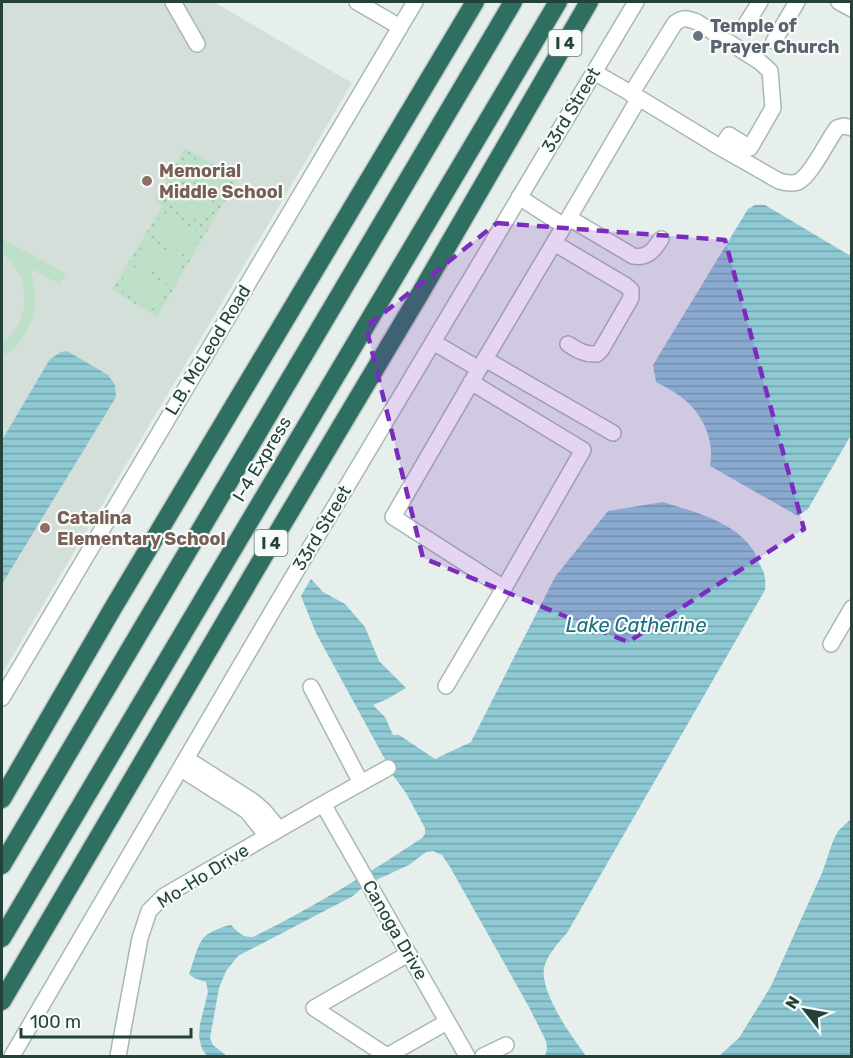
<svg xmlns="http://www.w3.org/2000/svg" width="853" height="1058" font-family="Rubik,sans-serif">
<defs>
<pattern id="green-dots" width="8" height="8" patternUnits="userSpaceOnUse" patternTransform="scale(1.5)"><rect width="8" height="8" fill="#bfe0c8"/><path d="M2 2h.1M6 6h.1" fill="none" stroke="#a4c1ad" stroke-width="1.8" stroke-linecap="round"/></pattern>
<pattern id="water-rules" width="6" height="5" patternUnits="userSpaceOnUse" patternTransform="scale(1.5)"><rect width="6" height="5" fill="#8ec9d4"/><path d="M0 2.5h6" fill="none" stroke="#74a5ad"/></pattern>
</defs>
<rect width="100%" height="100%" fill="#e6efeb"/>
<path fill="#d4dfda" d="M2 2H214L352 83 2 674Z"/>
<path fill="url(#green-dots)" d="M185 148 238 178 157 317 112 290 162 206 154 201Z"/>
<path fill="#bfe0c8" d="M191 157 225 178 215 195 181 174Z
M176 184 210 205 200 222 166 201Z
M163 212 201 234 188 256 150 234Z
M2 239 66 273 60 284 33 270 31 273C42 306 31 339 2 357V343C32 321 32 275 2 253Z
M147 239 185 261 172 283 134 261Z
M131 265 169 287 156 310 118 288Z"/>
<path fill="url(#water-rules)" d="M755 205H765L849 255 851 254V435L808 509 798 516 710 466C715 439 702 412 680 396 673 391 664 386 656 382L653 365 748 209Z
M67 351 108 375 115 385 116 397 2 584V440L50 359 61 352Z
M663 502C694 512 734 521 753 550 756 554 757 559 759 563 765 574 766 577 765 590L567 933C559 942 546 956 544 968 540 993 572 1037 586 1056H545L547 1049 546 1041 529 1007 450 867 442 855 433 851 426 852 409 865 365 885 353 896 238 956 226 971 219 988 210 1038 213 1045 227 1056H207L202 1049 199 1037 200 1024 208 992 206 982 194 978 189 974C193 964 197 945 204 937 209 932 224 926 231 925 238 932 243 938 253 937 312 908 368 874 422 838L425 834V828L406 793 390 771 387 763 316 633 301 596 311 579 323 592 345 604 365 627 379 661 406 688 387 699 373 705 385 717 393 735H399L435 759 471 742 555 577 608 511Z
M851 819V1056H719L739 1038 771 986 822 873 833 841 838 831Z"/>
<g fill="none" stroke-linecap="round" stroke-linejoin="round">
<g stroke="#a8b8b2" stroke-width="18">
<path id="minor" d="M173 2 197 44
M357 2 400 27
M839 2 852 9
M746 24 760 2
M774 41 797 2
M631 94 675 23C683 17 687 18 697 22L760 62 770 71 773 108 750 148 729 135 721 148 639 98
M721 148 779 181C786 183 791 184 798 182 811 176 827 141 837 128L844 126 852 128
M569 218 633 256C647 259 654 250 661 239
M564 226 639 98 594 72
M554 243 625 285 631 290V298L601 350 597 354C585 355 577 350 568 344
M433 342 479 369 564 226 519 197
M485 359 613 433
M471 382 583 450 504 588
M831 644 852 608
M446 686 504 588 393 517 479 369
M311 687 361 783
M2 698 415 2
M187 759 254 802 264 811 279 829
M181 769 247 811 267 836
M323 804 467 1056
M408 954 314 1008 387 1056 447 1022
M12 1056 276 605 636 2
M118 1056 140 938 149 911 164 896 323 804 388 768
M483 1056 506 1045"/>
</g>
<g stroke="#c2cac8" stroke-width="21">
<path id="highway" d="M2 799 113 608 475 2
M2 865 513 2
M2 938 558 2
M2 1001 272 542 421 292 589 2"/>
</g>
<use href="#minor" stroke="#fff" stroke-width="15"/>
<use href="#highway" stroke="#2f6f62" stroke-width="18"/>
</g>
<path fill="#7b2cbf" fill-opacity="0.2" stroke="#7b2cbf" stroke-width="4.5" stroke-dasharray="12 8" stroke-linejoin="round" d="M497 223 725 240 804 529 628 642 423 558 366 327Z"/>
<circle fill="#6b7280" stroke="#f7fbf9" stroke-width="2" cx="698" cy="36" r="6"/>
<g fill="#8d6e63" stroke="#f7fbf9" stroke-width="2">
<circle cx="147" cy="181" r="6"/>
<circle cx="45" cy="528" r="6"/>
</g>
<g text-anchor="middle" dominant-baseline="central" stroke-width="4.5" stroke-linejoin="round" paint-order="stroke">
<g fill="#f7fbf9" stroke="#637a73" stroke-width="1.5">
<rect x="548.5" y="30" width="33" height="26" rx="4.5"/>
<rect x="254.5" y="530" width="33" height="26" rx="4.5"/>
</g>
<g font-size="16" font-weight="bold" fill="#24423a">
<text x="565" y="43">I 4</text>
<text x="271" y="543">I 4</text>
</g>
<g font-size="18" font-weight="bold" fill="#5b616d" stroke="#f7fbf9" text-anchor="start">
<text x="710" y="26">Temple of<tspan x="710" dy="21">Prayer Church</tspan></text>
</g>
<g font-size="18" fill="#24423a" stroke="#f7fbf9">
<text transform="translate(571 110) rotate(-59)">33rd Street</text>
<text transform="translate(208 350) rotate(-59)">L.B. McLeod Road</text>
<text transform="translate(262 459) rotate(-59)">I-4 Express</text>
<text transform="translate(322 528) rotate(-59)">33rd Street</text>
<text transform="translate(203 876) rotate(-32)">Mo-Ho Drive</text>
<text transform="translate(395 930) rotate(60)">Canoga Drive</text>
</g>
<g font-size="18" font-weight="bold" fill="#785e54" stroke="#f7fbf9" text-anchor="start">
<text x="159" y="171">Memorial<tspan x="159" dy="21">Middle School</tspan></text>
<text x="57" y="518">Catalina<tspan x="57" dy="21">Elementary School</tspan></text>
</g>
<g font-size="20" font-style="italic" fill="#1c6f80" stroke="#f7fbf9">
<text x="636" y="625">Lake Catherine</text>
</g>
</g>
<rect width="853" height="1058" fill="none" stroke="#24423a" stroke-width="6"/>
<g transform="translate(805 1010) rotate(301)" stroke="#f7fbf9" stroke-width="4.5" paint-order="stroke">
<path d="M0-4.5L10 22L0 15L-10 22Z" fill="#24423a"/>
<text y="-9" font-size="16" font-weight="bold" text-anchor="middle" fill="#24423a">N</text>
</g>
<path d="M21 1028v9h170v-9" fill="none" stroke="#24423a" stroke-width="3"/>
<text x="30" y="1028" font-size="18" fill="#24423a" stroke="#f7fbf9" stroke-width="4.5" paint-order="stroke">100 m</text>
</svg>
